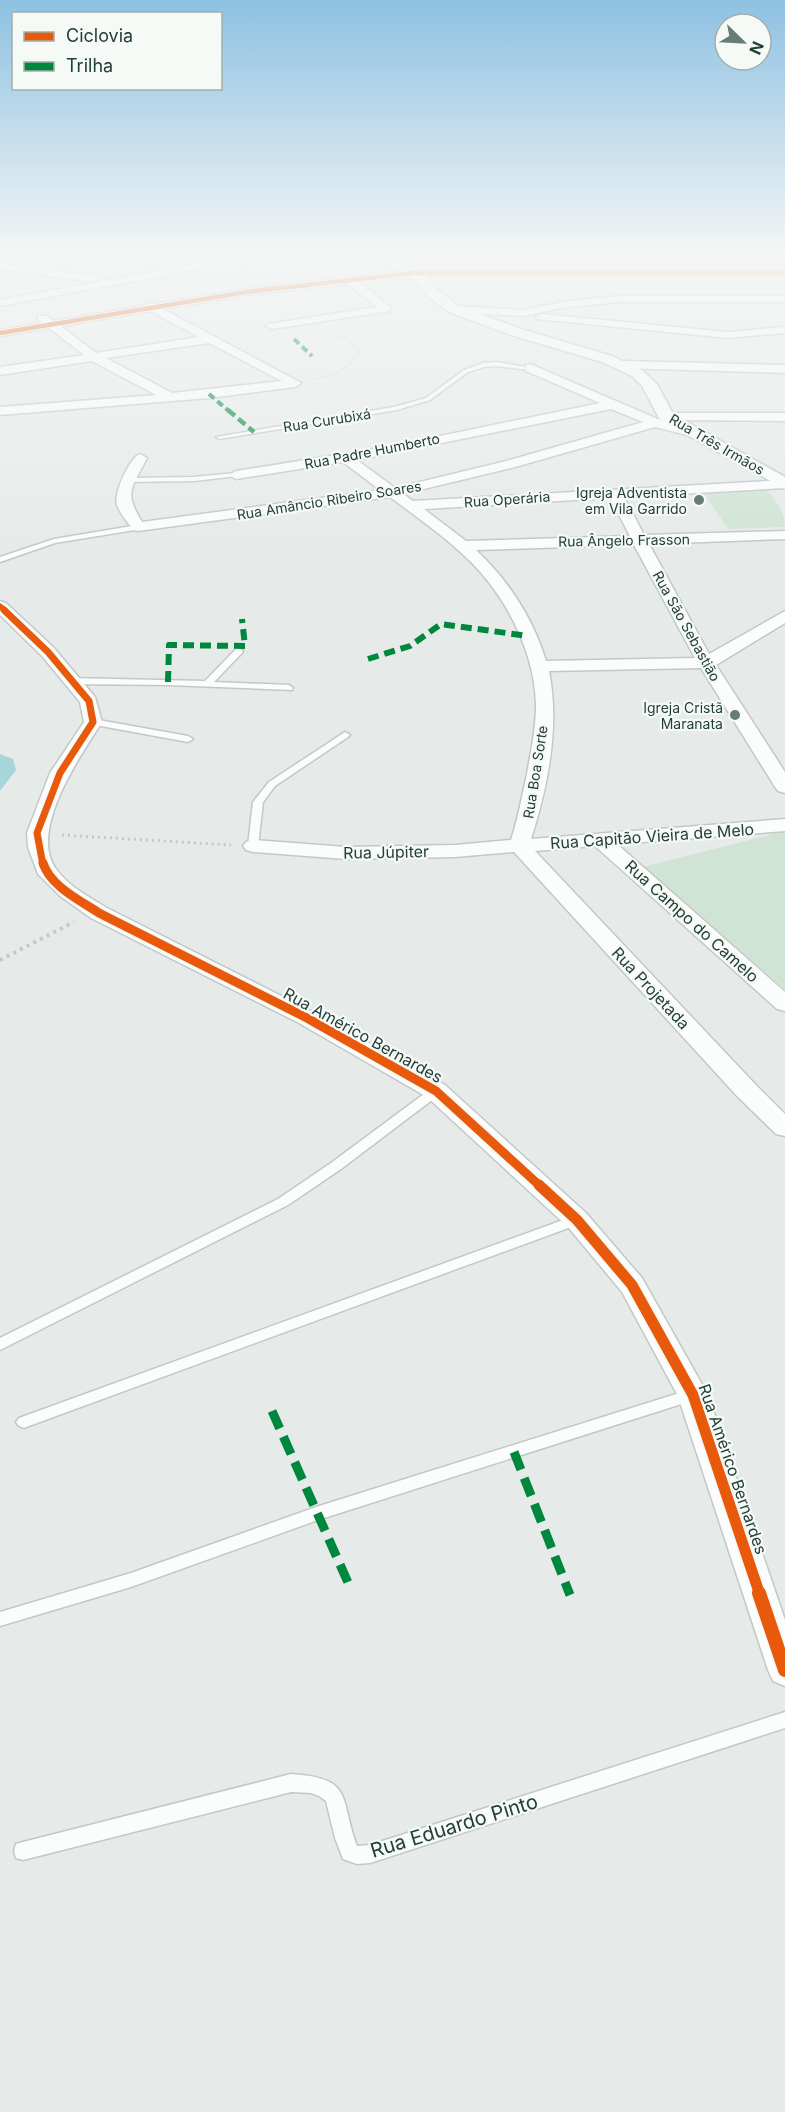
<svg xmlns="http://www.w3.org/2000/svg" width="785" height="2112" font-family="Inter,sans-serif">
<rect width="100%" height="100%" fill="#e6ebe9"/>
<path fill="#d0e4d5" d="M735 253H785V262L738 261Z
M763 486C774 498 785 510 785 527L728 529 701 489Z
M785 831V989L643 867Z"/>
<path fill="#a8d5d8" d="M0 754 13 759 16 770 0 791Z"/>
<g fill="none" stroke-linecap="round" stroke-linejoin="round">
<g stroke="#c3c8c6" stroke-width="3">
<path id="service" d="M496 362 533 368 530 370 496 366 484 367 468 372 430 400 397 410 219 439 216 437 394 407 426 398 464 370 483 363Z
M236 473 238 474V476L194 481 128 482 124 480 128 478 194 477Z
M138 525H141V529L55 543 0 562V557L54 539Z
M239 648 243 651 242 653 214 682 289 685 293 688 292 690 168 685 70 684 66 681 70 678 205 681 236 649Z
M93 719 188 736 193 739 188 742 90 724V720Z
M345 732 350 735 348 737 275 786 263 802 258 846 257 848H249L248 846 253 802 269 782Z
M436 1087 440 1088 442 1091 440 1094 341 1169 288 1205 0 1350V1338L278 1199 331 1163 432 1088Z
M577 1215 582 1217 584 1220 582 1223 29 1426 24 1428 19 1426 16 1422 19 1418Z
M692 1389 697 1391 699 1395 697 1399 318 1520 131 1587 0 1626V1612L131 1573 316 1507Z
M785 1712V1728L370 1863 357 1864 343 1859 335 1838 326 1801 319 1796 311 1793 291 1792 23 1860 16 1858 14 1851 16 1844 23 1842 291 1774C355 1778 339 1798 357 1846L370 1845Z"/>
</g>
<g stroke="#c3c8c6" stroke-width="3">
<path id="minor" d="M159 253H186L207 259 202 262Z
M296 253H339L334 256 205 268 0 306V300L205 262Z
M0 263 93 276 98 279 93 282 0 269Z
M413 270H785V276H413L360 282 390 307V311L272 329 266 326 268 324 377 307 348 284 246 295 163 309 301 383 295 387 209 398 0 415V407L156 395 92 361 0 375V367L84 355 49 328 0 336V330L42 323 37 318 39 316H47L54 321 143 306 148 303 153 304 246 289ZM150 311 199 337 96 353 61 326ZM209 343 282 381 172 393 106 358Z
M620 296H785V302H620L567 307 523 316 454 312 448 309 454 306 523 310 567 301Z
M541 314 728 332 785 327V333L728 338 537 319 535 317Z
M623 361 785 365V373L619 368 617 365Z
M530 364 660 420 700 430 702 433 695 437 655 427 515 467 403 494 413 501 785 480V488L624 497 644 535 785 531V539L649 544 709 654 785 611V623L716 665 785 772V793L778 791 775 787 701 668 549 671C560 726 548 786 531 839L785 819V831L617 844 785 992V1011L777 1009 595 846 535 851 755 1084 785 1114V1136L776 1134 737 1096 514 852 455 857 346 859 253 852 246 850 243 846 246 842 253 840 346 847 455 845 511 840C518 819 522 796 527 774 531 751 536 729 536 705 535 654 508 600 472 563 447 538 418 518 390 497L138 531 133 530C128 522 120 514 117 505 113 494 130 457 140 454L147 458C132 488 123 491 142 522L380 490 343 462 236 479 229 475 236 471 387 447 600 403 526 371V365ZM611 409 643 422 506 461 395 488 357 460ZM610 498 630 536 466 541 424 509ZM634 545 695 658 546 661C533 618 508 580 476 550Z
M667 413H785V421L662 420 661 417Z
M0 601 6 603 54 648 95 697 102 722C81 755 28 830 56 869 68 886 89 897 107 908L315 1013 445 1085 586 1213 642 1278 708 1395 785 1620V1686L773 1681 768 1670 678 1396 622 1292 568 1227 427 1097 299 1023 91 918 60 896 38 874 28 847 27 833 50 773 84 722 80 702 42 656 0 615Z"/>
</g>
<g stroke="#c3c8c6" stroke-width="3">
<path id="tertiary" d="M368 253H385L423 272 436 289 459 306 521 329 612 356 642 370 657 384 673 414 785 477V489L660 420 642 386 632 376 602 362 511 335 449 312 426 295 413 278Z"/>
</g>
<path stroke="#c2cac6" stroke-width="1.5" stroke-dasharray="1.5 2" stroke-linecap="butt" d="M313 379C335 376 347 371 359 352L346 336 332 337"/>
<path stroke="#c2cac6" stroke-width="3" stroke-dasharray="2 4" stroke-linecap="butt" d="M62 835 231 845"/>
<path stroke="#c2cac6" stroke-width="4" stroke-dasharray="3 4.5" stroke-linecap="butt" d="M0 960 74 922"/>
<use href="#service" fill="#fbfcfc" fill-rule="evenodd"/>
<use href="#minor" fill="#fbfcfc" fill-rule="evenodd"/>
<use href="#tertiary" fill="#fbfcfc" fill-rule="evenodd"/>
<path stroke="#00873e" stroke-width="4" stroke-dasharray="7 4" stroke-linecap="butt" d="M294 339 312 356
M209 394 230 412"/>
<path stroke="#00873e" stroke-width="4.5" stroke-dasharray="9 4.5" stroke-linecap="butt" d="M228 410 254 432"/>
<path stroke="#00873e" stroke-width="6" stroke-dasharray="11 6" stroke-linecap="butt" d="M368 659 410 646 441 624 528 636
M168 682 169 645 245 646 242 619"/>
<path stroke="#00873e" stroke-width="9" stroke-dasharray="19 9" stroke-linecap="butt" d="M272 1411 350 1587
M514 1452 570 1595"/>
<g stroke="#f5faf7" stroke-width="6">
<path id="cycleway-far5" d="M0 333 246 292 413 273H785"/>
</g>
<g stroke="#f5faf7" stroke-width="8">
<path id="cycleway-far4" d="M0 606 6 611"/>
</g>
<g stroke="#f5faf7" stroke-width="10">
<path id="cycleway-far3" d="M4 610 48 652 89 701 93 722 60 773 37 833 43 865"/>
</g>
<g stroke="#f5faf7" stroke-width="13">
<path id="cycleway-far2" d="M43 863C50 886 81 901 99 913L307 1018 436 1091 540 1186"/>
</g>
<g stroke="#f5faf7" stroke-width="15">
<path id="cycleway-far1" d="M539 1185 577 1220 632 1285 693 1395 760 1595"/>
</g>
<g stroke="#f5faf7" stroke-width="18">
<path id="cycleway" d="M759 1593 785 1670"/>
</g>
<use href="#cycleway-far5" stroke="#e8590c" stroke-width="4.5"/>
<use href="#cycleway-far4" stroke="#e8590c" stroke-width="5"/>
<use href="#cycleway-far3" stroke="#e8590c" stroke-width="7"/>
<use href="#cycleway-far2" stroke="#e8590c" stroke-width="9"/>
<use href="#cycleway-far1" stroke="#e8590c" stroke-width="11"/>
<use href="#cycleway" stroke="#e8590c" stroke-width="14"/>
</g>
<linearGradient id="sky" x2="0" y2="1"><stop stop-color="#8ec1e2"/><stop offset="0.46" stop-color="#f4f6f5"/><stop offset="1" stop-color="#f4f6f5" stop-opacity="0"/></linearGradient>
<rect width="785" height="549" fill="url(#sky)"/>
<g fill="#687b75" stroke="#f5faf7" stroke-width="2">
<circle cx="699" cy="500" r="6"/>
<circle cx="735" cy="715" r="6"/>
</g>
<g text-anchor="middle" dominant-baseline="central" stroke-width="4.5" stroke-linejoin="round" paint-order="stroke">
<g font-size="14" fill="#243f36" stroke="#f5faf7">
<text transform="translate(327 420) rotate(-9)">Rua Curubixá</text>
<text transform="translate(717 444) rotate(30)">Rua Três Irmãos</text>
<text transform="translate(372 451) rotate(-11)">Rua Padre Humberto</text>
<text transform="translate(507 499) rotate(-4)">Rua Operária</text>
<text transform="translate(329 500) rotate(-9)">Rua Amâncio Ribeiro Soares</text>
<text transform="translate(624 540) rotate(-1)">Rua Ângelo Frasson</text>
<text transform="translate(687 626) rotate(61)">Rua São Sebastião</text>
<text transform="translate(535 772) rotate(-81)">Rua Boa Sorte</text>
</g>
<g font-size="14" fill="#243f36" stroke="#f5faf7" text-anchor="end">
<text x="687" y="492">Igreja Adventista<tspan x="687" dy="16">em Vila Garrido</tspan></text>
<text x="723" y="707">Igreja Cristã<tspan x="723" dy="16">Maranata</tspan></text>
</g>
<g font-size="16" fill="#243f36" stroke="#f5faf7">
<text transform="translate(652 836) rotate(-4)">Rua Capitão Vieira de Melo</text>
<text transform="translate(386 852) rotate(-1)">Rua Júpiter</text>
<text transform="translate(692 921) rotate(42)">Rua Campo do Camelo</text>
<text transform="translate(651 988) rotate(47)">Rua Projetada</text>
<text transform="translate(363 1035) rotate(29)">Rua Américo Bernardes</text>
<text transform="translate(733 1469) rotate(71)">Rua Américo Bernardes</text>
</g>
<g font-size="20" fill="#243f36" stroke="#f5faf7">
<text transform="translate(454 1826) rotate(-17)">Rua Eduardo Pinto</text>
</g>
</g>
<rect x="12" y="12" width="210" height="78" fill="#f5faf7" stroke="#a1afaa" stroke-width="1.5"/>
<rect x="24" y="32" width="30" height="9" fill="#e8590c" stroke="#a1afaa" stroke-width="1.5"/>
<text x="66" y="42" font-size="18" fill="#243f36">Ciclovia</text>
<rect x="24" y="62" width="30" height="9" fill="#00873e" stroke="#a1afaa" stroke-width="1.5"/>
<text x="66" y="72" font-size="18" fill="#243f36">Trilha</text>
<g transform="translate(743 42) rotate(114)"><circle r="28" fill="#f5faf7" stroke="#a1afaa" stroke-width="1.5"/>
<path d="M0-4.5L10 22L0 15L-10 22Z" fill="#687b75"/>
<text y="-9" font-size="16" font-weight="bold" text-anchor="middle" fill="#243f36">N</text>
</g>
</svg>
